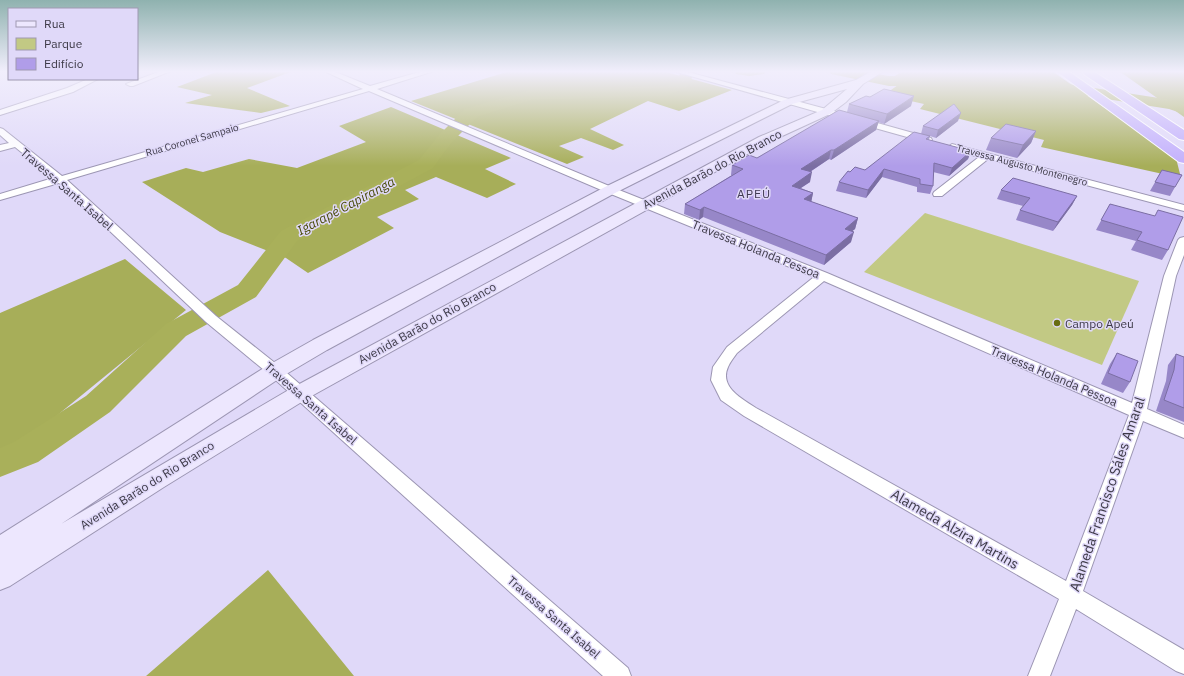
<svg xmlns="http://www.w3.org/2000/svg" width="1184" height="676" font-family="'IBM Plex Sans',sans-serif">
<rect width="100%" height="100%" fill="#e0d9f9"/>
<path fill="#c2c984" d="M925 213 1139 281 1102 365 864 272Z"/>
<path fill="#a7ae59" d="M219 71H293L247 88 290 106 261 113 185 103 212 95 177 87Z
M510 71H662L732 90 679 111 648 101 590 129 624 145 613 150 581 138 559 146 584 157 567 164 411 101Z
M903 71H1052L1176 158 1181 178 1041 147 1044 140 920 109 924 104 884 95 898 85 885 82Z
M1119 71H1184V117Z
M391 107 511 158 485 169 516 184 487 198 436 177 405 190 419 199 377 217 394 228 308 273 286 258 220 232 142 182 186 168 203 172 249 159 297 168 366 142 339 126Z
M125 259 186 310 0 462V313Z
M268 570 354 676H146Z"/>
<g fill="none" stroke-linecap="round" stroke-linejoin="round">
<path fill="#a9b05a" fill-rule="evenodd" d="M682 71H696L686 88 667 96 531 100 477 117 451 143 433 168 297 241 256 297 186 336 110 412 38 462 0 477V448L14 442 86 396 166 324 238 285 281 231 419 160 439 135 465 109 530 90 665 86 675 82Z
M734 71H766L764 74 749 76 736 74Z
M829 71H859L889 76H908L935 71H984L1172 100 1184 104V114L1169 109 970 77 942 78 908 86H889L836 75 831 74Z"/>
<g stroke="#9c96b3" stroke-width="2">
<path id="street" d="M161 71H171L133 86H130L126 84Z
M324 71H333L370 86 423 71H434L377 89 614 188 827 273 1132 403 1164 276 1178 240 1180 238 1184 237V255L1176 276 1147 409 1184 425V438L1143 421 1083 591 1184 650V674L1176 671 1076 609 1050 676H1028L1059 599 744 416 721 400 711 380 713 367 727 347 814 277 606 192 369 91 67 180 216 316 280 367 628 668 631 676H603L270 375 206 322 59 183 0 200V194L53 178 15 147 0 151V145L9 143 0 135V128L3 129 62 176 363 89ZM824 281 1129 415 1066 581 756 408C742 399 719 387 728 367 730 362 734 357 737 353Z
M673 71H684L841 113 842 115 841 117H835Z
M88 79H98L73 92 0 115V110L67 88Z
M857 119H863L931 138 932 140 931 142H925L857 123 856 121Z
M952 144 1184 205V211L988 159 942 196H934L933 194 934 192 979 157 949 149 948 147Z"/>
</g>
<g stroke="#9c96b3" stroke-width="2">
<path id="secondary" d="M872 71H884L863 84 846 102 830 114 767 143 308 398 164 487 10 586 0 590V535L267 366 313 340 605 187 784 100 856 80ZM847 89 822 110 759 137 292 388 61 524 283 376 327 350 615 193 792 104Z"/>
</g>
<g stroke="#fff" stroke-width="2">
<path id="highway" d="M1056 71H1068L1184 152V163L1179 162Z
M1085 71H1093L1184 130V140L1179 139 1085 75 1083 73Z"/>
</g>
<use href="#street" fill="#fff" fill-rule="evenodd"/>
<use href="#secondary" fill="#ede7fe" fill-rule="evenodd"/>
<use href="#highway" fill="#c2affc" fill-rule="evenodd"/>
</g>
<path fill="#9787c8" d="M849 104 911 106 884 124 878 122 876 130 831 160 829 159 810 172V182L801 188 813 193 811 202 858 218 855 229 852 231 851 242 824 265 703 217 699 220 684 214 685 204 732 175H731L732 165 757 158 847 112Z
M958 121 936 138 930 136 929 140 971 151 968 159 949 176 933 172V186L930 194 917 192V187L882 177 866 198 836 191 839 182 850 172 865 170 921 134 923 126Z
M1036 131 1031 143 1017 158 986 150 991 138Z
M1162 170 1175 187 1170 196 1150 191Z
M1001 190 1077 196 1072 205 1053 231 1016 220 1020 210 1023 206 997 199Z
M1110 204 1168 250 1162 260 1131 250 1136 241 1096 230Z
M1117 353 1130 382 1123 393 1101 384 1110 364Z
M1176 354 1184 357V422L1156 411 1166 381 1168 365Z"/>
<path fill="#7b6ea3" d="M914 96 911 106 884 124 887 114Z
M961 113 958 121 936 138 938 130Z
M879 121 876 130 831 160 834 150Z
M1036 131 1031 143 1017 158 1023 145Z
M831 150 829 159 799 179 801 169Z
M971 151 968 159 949 176 952 168Z
M884 169 882 177 866 198 868 190Z
M812 172 810 182 790 195 792 186Z
M813 193 811 203 804 199Z
M1077 196 1072 205 1053 231 1058 222Z
M704 207 703 217 699 220 700 210Z
M858 218 855 229 842 239 845 229Z
M854 232 851 242 824 265 826 255Z"/>
<path fill="#b09de9" stroke="#7b6ea3" d="M884 89 914 96 887 114 849 104 866 96 870 97Z
M954 104 961 113 938 130 923 126Z
M839 110 879 121 834 150H831L801 169 812 172 792 186 813 193 804 199 858 218 845 229 854 232 826 255 704 207 700 210 685 204 743 169 732 165 749 155 757 158Z
M1006 124 1036 131 1023 145 991 138Z
M914 132 930 136 926 139 971 151 952 168 934 163 933 186 920 184V179L884 169 868 190 839 182 848 171 850 172 855 167 865 170Z
M1162 170 1182 175 1175 187 1155 182Z
M1013 178 1077 196 1058 222 1020 210 1030 198 1001 190Z
M1110 204 1155 216 1158 210 1183 217 1168 250 1137 240 1142 232 1101 220Z
M1117 353 1138 361 1130 382 1108 373Z
M1176 354 1184 357V408L1164 400 1174 370Z"/>
<linearGradient id="sky" x2="0" y2="1"><stop stop-color="#8fb2af"/><stop offset="0.43" stop-color="#f1eefc"/><stop offset="1" stop-color="#f1eefc" stop-opacity="0"/></linearGradient>
<rect width="1184" height="166" fill="url(#sky)"/>
<circle fill="#686d12" stroke="#e0d9f9" stroke-width="1.5" cx="1057" cy="323" r="4"/>
<g text-anchor="middle" dominant-baseline="central" stroke-width="3" stroke-linejoin="round" paint-order="stroke">
<g font-size="10" fill="#3d3a47" stroke="#e0d9f9">
<text transform="translate(192 140) rotate(-16)">Rua Coronel Sampaio</text>
<text transform="translate(1022 165) rotate(15)">Travessa Augusto Montenegro</text>
</g>
<g font-size="12" fill="#3d3a47" stroke="#e0d9f9">
<text transform="translate(712 169) rotate(-28)">Avenida Barão do Rio Branco</text>
<text transform="translate(67 189) rotate(41)">Travessa Santa Isabel</text>
<text transform="translate(756 249) rotate(22)">Travessa Holanda Pessoa</text>
<text transform="translate(427 323) rotate(-29)">Avenida Barão do Rio Branco</text>
<text transform="translate(1054 376) rotate(23)">Travessa Holanda Pessoa</text>
<text transform="translate(311 403) rotate(41)">Travessa Santa Isabel</text>
<text transform="translate(147 485) rotate(-32)">Avenida Barão do Rio Branco</text>
<text transform="translate(554 617) rotate(41)">Travessa Santa Isabel</text>
</g>
<g font-size="12" letter-spacing="1" fill="#403a53" stroke="#e0d9f9">
<text x="754" y="193">APEÚ</text>
</g>
<g font-size="12" fill="#3d3a47" stroke="#e0d9f9" text-anchor="start">
<text x="1065" y="323">Campo Apeú</text>
</g>
<g font-size="13" font-style="italic" fill="#484b08" stroke="#e0d9f9">
<text transform="translate(346 206) rotate(-28)">Igarapé Capiranga</text>
</g>
<g font-size="14" fill="#3d3a47" stroke="#e0d9f9">
<text transform="translate(1107 494) rotate(-71)">Alameda Francisco Sáles Amaral</text>
<text transform="translate(955 529) rotate(30)">Alameda Alzira Martins</text>
</g>
</g>
<rect x="8" y="8" width="130" height="72" fill="#e0d9f9" stroke="#9f99b2"/>
<rect x="16" y="21" width="20" height="6" fill="#ede7fe" stroke="#9f99b2"/>
<text x="44" y="28" font-size="12" fill="#3d3a47">Rua</text>
<rect x="16" y="38" width="20" height="12" fill="#c2c984" stroke="#9f99b2"/>
<text x="44" y="48" font-size="12" fill="#3d3a47">Parque</text>
<rect x="16" y="58" width="20" height="12" fill="#b09de9" stroke="#9f99b2"/>
<text x="44" y="68" font-size="12" fill="#3d3a47">Edifício</text>
</svg>
